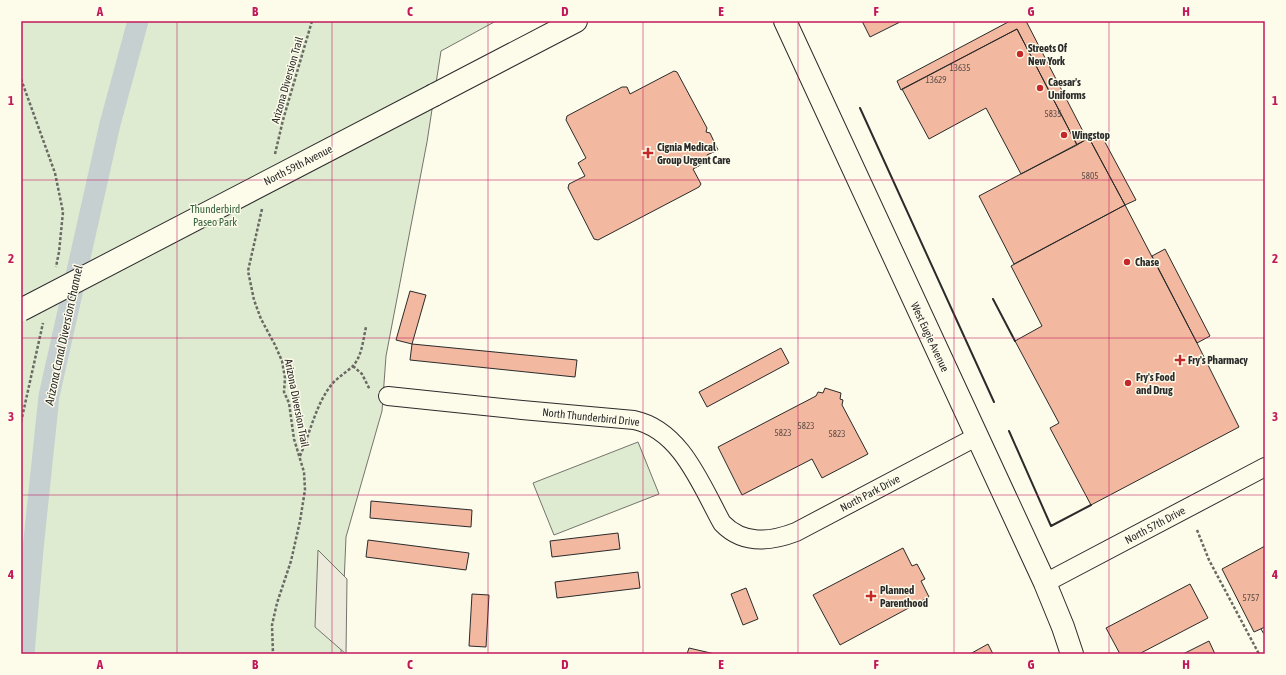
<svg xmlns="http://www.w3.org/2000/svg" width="1286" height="675" font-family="'Asap Condensed',sans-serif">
<rect width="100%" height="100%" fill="#fdfbea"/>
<path fill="#deebd1" stroke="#74746e" d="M21 21H496L441 51 427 142 386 356 382 411 346 537 341 654H21Z
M638 442 659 494 554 535 533 483Z"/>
<path fill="#eceadb" stroke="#74746e" d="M318 550 347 579 346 654 315 627Z"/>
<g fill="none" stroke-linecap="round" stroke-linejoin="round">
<path stroke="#c7d0d0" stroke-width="21" d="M24 654 33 549 49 396 110 124 138 21"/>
</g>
<path fill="#f2b8a0" stroke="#2b2b2b" d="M862 21H902L870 37Z
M1010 21H1026L1087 139 1077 145 1017 29 901 90 897 81Z
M1017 29 1077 145 1021 174 986 108 929 139 902 89Z
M674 71 677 72 707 128 706 132 710 133 718 150 707 155 710 160 693 169 701 184 699 187 598 240 594 239 568 188 569 184 585 176 578 163 586 158 566 120 567 116 622 87H627L630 94Z
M1099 131 1136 200 1125 205 1088 136Z
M1089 138 1125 205 1014 264 979 196Z
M1125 205 1197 343 1239 427 1091 505 1050 428 1059 423 1015 341 1042 326 1011 266Z
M1165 249 1210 336 1197 343 1152 256Z
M410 291 426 295 412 344 396 340Z
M412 344 577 360 575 377 410 360Z
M781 348 789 363 707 407 699 392Z
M825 388 841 393 840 399 843 400 842 405 868 454 822 478 812 459 742 495 718 447 816 396 818 392 823 393Z
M371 501 472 510 471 527 370 518Z
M618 533 620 549 552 557 550 541Z
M368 540 469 553 466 570 366 557Z
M1265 546V627L1254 632 1222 569Z
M903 548 912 566 917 564 925 579 921 581 929 597 840 645 813 595Z
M638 572 640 588 557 598 555 582Z
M1190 584 1208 618 1139 654H1120L1106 628Z
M746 588 758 619 743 625 731 594Z
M472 594 489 595 486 647 469 646Z
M1209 641 1215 654H1183Z
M988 644 993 654H970Z
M689 648 715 654H687Z"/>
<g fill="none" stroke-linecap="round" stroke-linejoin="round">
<g stroke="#2b2b2b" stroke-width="20">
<path id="street" d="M388 396 522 410 634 420C681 430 701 485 722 523 743 545 770 542 796 532L976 437
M1045 583 1265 467"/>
</g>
<g stroke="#2b2b2b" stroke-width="24">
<path id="secondary" d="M785 21 1045 583 1063 627 1072 654
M434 95 576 21"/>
</g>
<path stroke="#6a6964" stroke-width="2.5" stroke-dasharray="3 2" stroke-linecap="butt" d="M21 79 55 173 63 212 59 252 56 267
M275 154 283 120 312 21
M262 209 248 271 254 300 261 319 275 345 282 361 285 378 284 392 289 403 294 439 304 472 305 490 300 521 291 561 277 603 272 625 273 654
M353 366 362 374 370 390
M21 422 43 323
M300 456C310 433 315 408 329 388 335 379 344 374 352 367 362 357 363 340 366 327
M1197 530 1209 560 1259 654"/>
<use href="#street" stroke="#fdfbea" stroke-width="18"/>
<use href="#secondary" stroke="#fdfbea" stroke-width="22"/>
<g stroke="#2b2b2b" stroke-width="24" stroke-linecap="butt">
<path id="secondary-bridge" d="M21 310 434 95"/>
</g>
<use href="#secondary-bridge" stroke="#fdfbea" stroke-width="22"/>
<path stroke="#2b2b2b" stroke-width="1" stroke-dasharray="5 2" stroke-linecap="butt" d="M1261 629 1265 636"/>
<path stroke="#2b2b2b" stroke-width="2" d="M860 108 994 402
M993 299 1015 341
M1009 431 1051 526 1091 505"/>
</g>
<path fill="none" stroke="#c2185b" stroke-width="1" stroke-opacity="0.55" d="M177 21V654M332 21V654M488 21V654M643 21V654M798 21V654M954 21V654M1109 21V654M21 180H1265M21 338H1265M21 495H1265"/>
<g fill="#c62828" stroke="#fdfbea" stroke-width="1.5">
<circle cx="1020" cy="54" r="4"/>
<circle cx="1040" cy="88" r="4"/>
<circle cx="1064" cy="135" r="4"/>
<path d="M646 147h4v4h4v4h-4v4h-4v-4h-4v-4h4z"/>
<circle cx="1127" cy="262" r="4"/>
<path d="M1178 354h4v4h4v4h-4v4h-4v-4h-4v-4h4z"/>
<circle cx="1128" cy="383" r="4"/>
<path d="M869 590h4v4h4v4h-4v4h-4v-4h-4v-4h4z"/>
</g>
<g text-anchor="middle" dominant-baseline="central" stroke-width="3" stroke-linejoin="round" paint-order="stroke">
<g font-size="9" fill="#5d4e48">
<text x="960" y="68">13635</text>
<text x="936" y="80">13629</text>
<text x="1053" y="114">5835</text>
<text x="1090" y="176">5805</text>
<text x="806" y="426">5823</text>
<text x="783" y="433">5823</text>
<text x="837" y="434">5823</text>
<text x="1251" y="598">5757</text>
</g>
<g font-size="11" font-weight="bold" fill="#2b2b2b" stroke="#fdfbea" text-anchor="start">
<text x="1028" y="48">Streets Of<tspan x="1028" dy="13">New York</tspan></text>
<text x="1048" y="82">Caesar's<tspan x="1048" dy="13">Uniforms</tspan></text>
<text x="1072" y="135">Wingstop</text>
<text x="657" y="147">Cignia Medical<tspan x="657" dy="13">Group Urgent Care</tspan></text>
<text x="1135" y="262">Chase</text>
<text x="1188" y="360">Fry's Pharmacy</text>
<text x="1136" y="377">Fry's Food<tspan x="1136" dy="13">and Drug</tspan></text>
<text x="880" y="590">Planned<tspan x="880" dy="13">Parenthood</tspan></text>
</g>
<g font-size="11" fill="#2b2b2b" stroke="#fdfbea">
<text transform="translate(287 80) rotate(-74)">Arizona Diversion Trail</text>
<text transform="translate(298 165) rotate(-27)">North 59th Avenue</text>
<text transform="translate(930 337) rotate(65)">West Eugie Avenue</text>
<text transform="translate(297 403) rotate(79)">Arizona Diversion Trail</text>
<text transform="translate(591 417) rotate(6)">North Thunderbird Drive</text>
<text transform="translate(870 493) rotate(-28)">North Park Drive</text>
<text transform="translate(1155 525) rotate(-28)">North 57th Drive</text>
</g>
<g font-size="11" fill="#34623c" stroke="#fdfbea">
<text x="215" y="209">Thunderbird<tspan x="215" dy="13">Paseo Park</tspan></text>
</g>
<g font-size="12" font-style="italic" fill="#2b2b2b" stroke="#fdfbea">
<text transform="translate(64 335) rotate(-78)">Arizona Canal Diversion Channel</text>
</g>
</g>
<rect width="1286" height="675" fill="none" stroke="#fdfbea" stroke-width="44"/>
<rect x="22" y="22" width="1242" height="631" fill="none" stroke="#c2185b" stroke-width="1.5"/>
<g font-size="13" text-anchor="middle" font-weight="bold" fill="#c2185b">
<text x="100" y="16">A</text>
<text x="255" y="16">B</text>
<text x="410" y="16">C</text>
<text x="565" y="16">D</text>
<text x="721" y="16">E</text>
<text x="876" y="16">F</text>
<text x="1031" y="16">G</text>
<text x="1186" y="16">H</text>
<text x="11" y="105">1</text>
<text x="1275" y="105">1</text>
<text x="11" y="263">2</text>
<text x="1275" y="263">2</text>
<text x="11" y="421">3</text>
<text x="1275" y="421">3</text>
<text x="11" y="579">4</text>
<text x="1275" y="579">4</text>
<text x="100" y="669">A</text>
<text x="255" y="669">B</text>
<text x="410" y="669">C</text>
<text x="565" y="669">D</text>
<text x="721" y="669">E</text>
<text x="876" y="669">F</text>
<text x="1031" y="669">G</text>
<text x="1186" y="669">H</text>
</g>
</svg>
